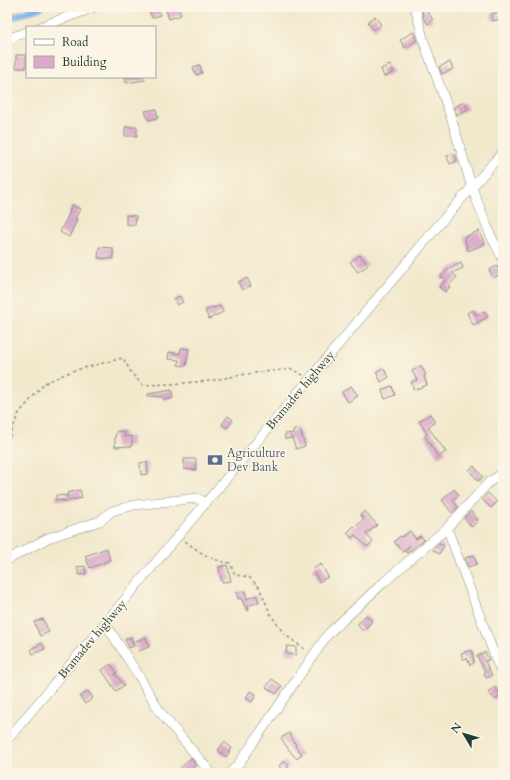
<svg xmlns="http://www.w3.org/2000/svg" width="510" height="780" font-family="Cardo,serif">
<rect width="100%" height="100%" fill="#fcf5e5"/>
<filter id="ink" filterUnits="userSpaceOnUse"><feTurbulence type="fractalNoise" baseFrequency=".025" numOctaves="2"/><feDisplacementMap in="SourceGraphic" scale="8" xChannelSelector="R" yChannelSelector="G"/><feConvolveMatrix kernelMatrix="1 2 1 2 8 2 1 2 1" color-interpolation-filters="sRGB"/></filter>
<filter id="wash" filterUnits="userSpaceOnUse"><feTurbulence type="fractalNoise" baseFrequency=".012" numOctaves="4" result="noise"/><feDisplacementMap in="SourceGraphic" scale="16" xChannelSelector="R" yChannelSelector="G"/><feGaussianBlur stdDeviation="0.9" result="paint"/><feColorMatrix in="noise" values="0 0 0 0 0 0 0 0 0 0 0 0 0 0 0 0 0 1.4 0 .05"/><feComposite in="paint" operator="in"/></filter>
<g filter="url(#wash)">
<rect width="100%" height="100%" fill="#f2e9cd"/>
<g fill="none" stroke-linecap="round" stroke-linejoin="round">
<path stroke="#74afe5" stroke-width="7" d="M7 19 41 7"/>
</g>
<g id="blocks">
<path fill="#dca9cb" d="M154 7H157L160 15 152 18 149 9Z
M175 7H178L181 15 169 19 166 10Z
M426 9 433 20 428 24 424 19 422 12Z
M499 12 500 19 492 21 491 14Z
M375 16 381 25 374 30 368 22Z
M413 32 417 40 405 48 400 40Z
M16 55H26V68H16Z
M450 62 453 69 442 74 439 67Z
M200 65 202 73 196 75 193 67Z
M390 65 394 72 384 77 381 69Z
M125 77H144L145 80 126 83Z
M464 102 468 109 457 115 454 107Z
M156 109 158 118 148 120 145 111Z
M125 127H137V136H125Z
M454 153 457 161 450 164 447 156Z
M72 205 80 209 75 219 77 220 69 237 60 232 70 212 69 211Z
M126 215 136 216 135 225 126 224Z
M479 231 485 244 468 251 464 237Z
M99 247 113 248V259L98 258Z
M360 255 368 265 358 272 350 262Z
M461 263 463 268 452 273 457 277 448 286 450 287 445 292 439 287 445 280 443 277 439 278 450 268Z
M497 266 501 274 493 278 489 270Z
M247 278 251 286 242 290 238 282Z
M180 296 183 302 177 305 174 299Z
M220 306 223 312 209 319 205 311 213 307 214 308Z
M473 310 476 315 484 311 488 317 473 325 467 313Z
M181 348 189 349 186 366 178 365 179 360 168 359 169 352 180 354Z
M421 366 426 375 424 376 427 385 414 390 411 382 417 380 412 371Z
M383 368 389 377 381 382 376 372Z
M351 386 358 396 348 402 342 392Z
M392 386 395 395 385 399 382 390Z
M172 390 173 398 164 400V397L148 396V394Z
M430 414 435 422 428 427 446 452 438 457 425 436 427 434 419 421Z
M228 416 233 420 227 428 222 424Z
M300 429 305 446 296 449 292 438 285 439V434L294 433 293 430Z
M117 431 125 432 124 437 132 436V446L115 447V437Z
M184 459H196V470L184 469Z
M147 462 148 474 141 475 140 463Z
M474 466 483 477 478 481 469 470Z
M454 489 459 495 453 500 458 507 452 513 442 500Z
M80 490 82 498 67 501 56 500V495L68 496 67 493Z
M488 493 497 502 491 508 482 499Z
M365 511 377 525 366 534 373 542 367 547 355 535 352 538 347 533 354 526 355 527 364 519 360 515Z
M471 511 478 520 472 527 464 518Z
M410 531 416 539 420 536 424 540 407 553 405 551 410 545 403 552 394 542 400 536 402 537Z
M439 543 444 546 439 554 433 550Z
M107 548 110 560 90 568 85 556Z
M474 555 477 564 468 567 465 558Z
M321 564 328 577 319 582 313 569Z
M227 565 231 581 222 582 219 567Z
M85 566 86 574 79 575 77 567Z
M245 591 247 599 256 595 259 602 248 606 249 610 247 611 241 598 238 599 237 592Z
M366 615 372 621 363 631 357 625Z
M43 619 49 632 40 636 34 622Z
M131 637 134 646 129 648 125 639Z
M146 637 149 647 139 651 136 641Z
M42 643 45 649 33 654 31 649Z
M287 646 296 647V655L286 654Z
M472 650 474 663 470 665 467 658 463 659 461 653Z
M485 652 489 660 485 661 492 676 486 678 484 673 485 672 477 656Z
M111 664 117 673 115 674 124 685 116 691 102 670Z
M272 679 282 686 276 694 266 687Z
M495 687 501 696 495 700 488 692Z
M88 691 93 698 85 704 80 697Z
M250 691 256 694 252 702 246 698Z
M289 733 296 745 295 746 302 754 297 759 289 750 281 738Z
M224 742 232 748 226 757 218 750Z
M191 758 196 765 187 773H175Z
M284 761 289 766 284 772 279 766Z"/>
</g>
</g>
<g filter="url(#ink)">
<use href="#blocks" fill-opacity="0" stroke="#889380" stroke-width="1"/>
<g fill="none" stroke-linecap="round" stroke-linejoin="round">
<g stroke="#889380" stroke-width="10">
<path id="minor" d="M415 7 424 42 452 120 472 188 491 236 503 259
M40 27 95 7
M7 39 27 32
M447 528 497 662 503 673
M7 560 48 538 100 521 112 511 135 505 197 498 206 503
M105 623 139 676 160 712 211 773
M7 740 442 221 503 152
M230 773 240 762 328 634 384 582 447 528 489 482 503 473"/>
</g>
<path stroke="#889380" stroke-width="1.5" stroke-dasharray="3 3" stroke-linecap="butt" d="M7 443 19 413 45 383 72 371 123 358 132 374 143 385 170 384 209 381 246 374 291 369 303 375
M185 541C201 553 210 560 230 563L235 575 249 577 259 587 271 615 284 634 307 651"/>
<use href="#minor" stroke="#fff" stroke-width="9"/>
</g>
</g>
<defs>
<g id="bank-bare" transform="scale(1.2)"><path d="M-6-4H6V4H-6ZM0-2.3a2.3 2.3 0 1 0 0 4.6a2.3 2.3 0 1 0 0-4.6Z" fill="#5c6f8a" stroke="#fcf5e5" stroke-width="2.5" paint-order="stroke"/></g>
</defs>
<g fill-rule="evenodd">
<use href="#bank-bare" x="215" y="460"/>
</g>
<g text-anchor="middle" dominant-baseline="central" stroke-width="3" stroke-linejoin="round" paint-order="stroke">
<g font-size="12" fill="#1f3d34" stroke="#fcf5e5">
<text transform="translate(300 390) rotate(-50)">Bramadev highway</text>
<text transform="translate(92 639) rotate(-50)">Bramadev highway</text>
</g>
<g font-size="12" fill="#4e5e75" stroke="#fcf5e5" text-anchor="start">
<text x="227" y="453">Agriculture<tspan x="227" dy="14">Dev Bank</tspan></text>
</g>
</g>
<rect width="510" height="780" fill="none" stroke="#fcf5e5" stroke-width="24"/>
<rect x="26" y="26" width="130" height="52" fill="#fcf5e5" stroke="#a4ab9e"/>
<rect x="34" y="39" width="20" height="6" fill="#ffffff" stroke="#a4ab9e"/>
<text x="62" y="46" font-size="12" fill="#1f3d34">Road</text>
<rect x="34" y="56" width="20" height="12" fill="#dca9cb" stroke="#a4ab9e"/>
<text x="62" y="66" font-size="12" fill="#1f3d34">Building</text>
<g transform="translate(464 734) rotate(308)" stroke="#fcf5e5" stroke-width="3" paint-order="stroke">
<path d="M0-3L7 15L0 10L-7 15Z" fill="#1f3d34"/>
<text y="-6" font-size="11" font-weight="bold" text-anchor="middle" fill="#1f3d34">N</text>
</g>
</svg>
